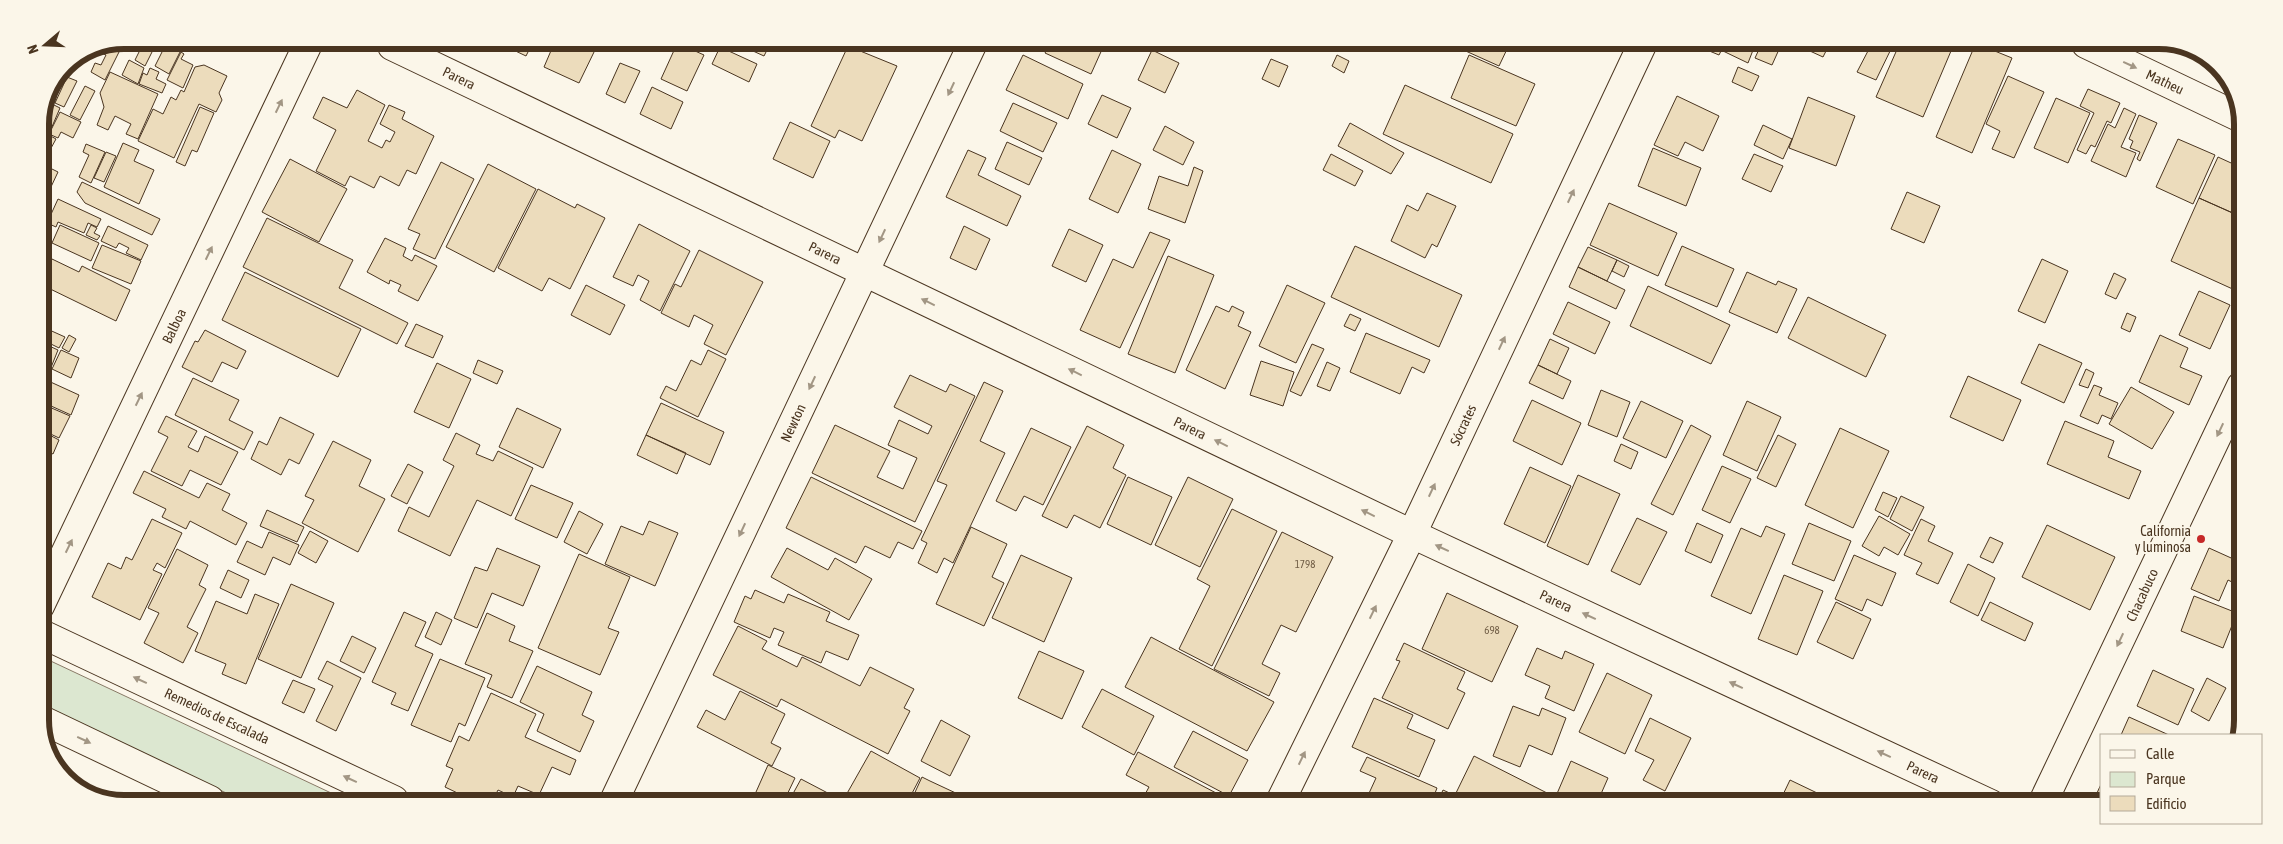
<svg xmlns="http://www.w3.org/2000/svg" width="2283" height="844" font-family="'Asap Condensed',sans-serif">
<rect width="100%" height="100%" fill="#fbf6e9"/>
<path fill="#dce7d0" stroke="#887966" d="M40 656 346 800H241L40 705Z"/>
<path fill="#ecdcbc" stroke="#4a3520" d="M1049 45H1104L1091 74 1045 53Z
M1460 45H1509L1499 66 1459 48Z
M1695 45H1724L1719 55Z
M1725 45H1755L1748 63 1723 51Z
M1761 45H1781L1772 65 1755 58Z
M1799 45H1829L1823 57 1799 46Z
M1860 45H1893L1876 80 1857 72 1869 49Z
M1899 45H1936L1951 51 1923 117 1876 97Z
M1975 45H1980L2012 58 1972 153 1936 137Z
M92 46H122L105 80 91 72 95 63 101 65 106 55 90 48Z
M142 46H155L145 66 135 60Z
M165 46H183L169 74 155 66Z
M505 46H531L526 56Z
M553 46H586L595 50 579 83 544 67Z
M676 46H684L704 55 687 91 661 79Z
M742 46H769L764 56Z
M848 46 897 66 862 141 839 130 835 138 811 126Z
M720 47 757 64 749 82 712 64Z
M1152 50 1179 63 1165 93 1138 80Z
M181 52 184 54 181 59 193 65 183 88 167 80Z
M1023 55 1083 84 1068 119 1006 90Z
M1337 55 1349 61 1344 73 1332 66Z
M1469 55 1535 84 1516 126 1451 98Z
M1271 59 1288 66 1279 87 1262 79Z
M129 60 144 68 138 84 122 75Z
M620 63 640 71 625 103 606 94Z
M204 65 227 76 219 93 222 100 216 112 199 104 174 158 138 141 153 109 163 114 171 97 176 100 181 90 184 92 195 67Z
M1738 67 1759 76 1752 91 1732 82Z
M150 68 159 72 156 79 166 84 162 93 139 84 143 73 147 75Z
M110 72 158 94 138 139 126 134 131 124 115 116 108 130 97 125 104 107 100 93Z
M2008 76 2044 92 2014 158 1992 149 2000 131 1986 124Z
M67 77 77 81 64 107 55 103Z
M1405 85 1513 134 1491 183 1383 134Z
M85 86 95 91 80 120 70 115Z
M652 87 683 102 671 129 640 114Z
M2088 89 2120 103 2111 123 2107 121 2095 147 2091 145 2086 154 2077 150 2094 113 2080 106Z
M357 90 385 105 368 141 382 148 386 140 390 142 395 132 380 124 389 105 405 112 402 119 434 136 416 174 407 170 399 186 380 176 374 188 350 176 345 186 316 171 336 130 313 118 323 97 347 108Z
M1102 95 1131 108 1117 138 1088 124Z
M1677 96 1719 116 1703 151 1685 142 1678 156 1654 145Z
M1808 97 1855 116 1836 166 1789 148Z
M2056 98 2090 113 2068 163 2034 148Z
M48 102 60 108 51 129 40 124V118Z
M1013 103 1057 123 1043 152 1000 131Z
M200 107 214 113 197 152 192 150 185 166 176 162Z
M2124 108 2136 114 2121 147 2136 153 2126 177 2091 161 2108 124 2115 128Z
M60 112 81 122 73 138 61 132 58 138 49 134Z
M2139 115 2157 123 2140 161 2137 159 2140 152 2130 148 2133 141 2129 139Z
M790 122 830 141 813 178 773 159Z
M1350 123 1404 153 1391 174 1338 146Z
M1763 125 1792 139 1783 159 1754 145Z
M1165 126 1194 142 1183 165 1153 150Z
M40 130 56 139 44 161 40 159Z
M2178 139 2215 155 2193 204 2156 187Z
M1007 142 1042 158 1029 185 995 169Z
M123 143 139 150 134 161 154 170 139 204 104 187Z
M86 144 105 152 91 183 79 177 89 155 83 152Z
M1653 148 1701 168 1686 206 1638 186Z
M968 150 986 158 978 175 1021 196 1007 226 946 197Z
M1112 150 1141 164 1118 213 1089 199Z
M106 152 116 156 104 182 94 178Z
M1331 154 1363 171 1355 186 1323 170Z
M1754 154 1783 166 1771 192 1742 179Z
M2218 157 2242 168V203L2237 215 2199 198Z
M290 159 347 189 319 242 262 212Z
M441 162 474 179 435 259 413 249 420 234 408 229Z
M40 163 58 172 50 189 40 184Z
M488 164 536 189 494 272 446 247Z
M1194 167 1203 171 1185 223 1148 209 1159 176 1188 186Z
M82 182 160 219 152 235 85 203 77 192Z
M538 189 575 208 577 204 605 218 570 289 549 278 542 291 498 268Z
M1907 192 1940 206 1924 243 1891 229Z
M1427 193 1456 206 1437 247 1432 244 1425 258 1391 241 1407 205 1418 211Z
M2199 198 2242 217V280L2237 291 2171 261Z
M58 199 101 219 97 227 88 223 84 233 58 222 56 227 47 223Z
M1609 203 1677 233 1658 276 1590 245Z
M267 218 353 260 339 288 408 323 397 344 243 267Z
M639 224 690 251 660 311 640 300 649 281 638 275 633 286 613 277Z
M60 225 99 243 91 261 52 243Z
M91 225 97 228 94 233 100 236 97 240 86 235Z
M108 226 148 245 141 260 126 253 129 248 119 243 116 248 101 241Z
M964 226 990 239 976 270 950 258Z
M1069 229 1103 245 1086 282 1052 266Z
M1150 232 1170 240 1120 348 1080 330 1113 259 1133 268Z
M385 238 406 248 403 256 412 261 415 255 437 266 418 301 398 291 401 285 390 280 389 284 367 272Z
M102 245 141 261 131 284 92 268Z
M1355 246 1462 295 1439 347 1331 297Z
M1682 246 1734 269 1717 307 1665 285Z
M1588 247 1617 260 1607 281 1578 267Z
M699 250 763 282 726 355 704 344 713 325 694 315 689 327 661 313 675 284 681 287Z
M1168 256 1214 275 1175 373 1128 354Z
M52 259 79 272 82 266 130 290 116 321 40 284Z
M2042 259 2068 271 2045 323 2018 311Z
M1617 260 1629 266 1624 277 1612 271Z
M1578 267 1625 290 1616 309 1569 287Z
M245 272 361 329 338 377 222 320Z
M1747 272 1776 285 1778 281 1797 289 1777 333 1729 312Z
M2114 273 2126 279 2116 299 2105 294Z
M586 285 625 305 610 335 571 315Z
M1287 285 1325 303 1296 363 1259 346Z
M1648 286 1730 325 1711 364 1630 326Z
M2199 291 2230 305 2210 349 2179 335Z
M1808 297 1886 335 1866 377 1788 338Z
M1568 302 1610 322 1595 354 1553 334Z
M1216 306 1229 312 1232 306 1244 312 1238 326 1251 332 1225 389 1186 370Z
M2127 313 2136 317 2130 332 2121 328Z
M1350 314 1361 319 1355 331 1344 326Z
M416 324 443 336 433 358 405 346Z
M45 328 65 337 59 348 47 342 44 347 40 345V338Z
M205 330 246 351 237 369 222 362 212 382 182 367 195 341 198 342Z
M1366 333 1430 360 1424 373 1412 367 1400 394 1350 372Z
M69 335 76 339 69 352 62 348Z
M2160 335 2188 348 2180 367 2202 376 2189 405 2139 382Z
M1550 339 1569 348 1557 374 1538 365Z
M1312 344 1324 349 1301 396 1290 391Z
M2039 344 2082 363 2064 403 2021 383Z
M47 345 58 350 50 370 40 366Z
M61 350 79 358 71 378 52 369Z
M708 350 726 359 698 417 660 398 666 386 676 391 691 360 701 365Z
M478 360 503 371 497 384 473 373Z
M1261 361 1294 372 1283 406 1250 395Z
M1327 362 1340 368 1330 391 1317 386Z
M437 363 471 379 449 428 414 412Z
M1538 365 1571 381 1563 399 1529 383Z
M2086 369 2094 373 2088 388 2079 385Z
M910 375 946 392 950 384 975 396 915 522 812 473 835 425 890 451 877 477 903 489 917 458 888 445 899 420 928 434 932 426 894 407Z
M1968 376 2021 400 2003 441 1950 417Z
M193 378 239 400 229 420 253 432 244 450 175 415Z
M44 379 79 395 71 415 40 401V385L42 386Z
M984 382 1003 391 980 441 1005 453 953 563 944 558 937 573 918 563 927 543 921 540 947 485 937 481Z
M2094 385 2102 388 2099 395 2118 403 2111 419 2102 415 2098 424 2080 416Z
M2131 387 2174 412 2152 449 2109 424Z
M1601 390 1630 402 1617 437 1588 425Z
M1532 400 1581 423 1562 465 1513 441Z
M1641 401 1683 421 1666 458 1623 438Z
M1747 401 1781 417 1757 471 1723 455Z
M40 403 70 416 59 438 40 429Z
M661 403 724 432 710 465 646 435Z
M517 408 561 429 543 468 499 447Z
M166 416 197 431 188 447 198 452 205 436 238 452 221 485 190 470 182 486 151 471 168 437 158 432Z
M280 417 314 434 299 464 289 459 281 475 251 459 259 441 267 445Z
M2065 421 2114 441 2108 457 2141 471 2129 499 2047 464Z
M1691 425 1711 436 1673 515 1651 504Z
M1087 426 1124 445 1113 468 1126 475 1100 528 1074 515 1067 528 1042 516Z
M1031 428 1071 447 1043 505 1024 496 1016 511 996 501Z
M1840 428 1889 451 1853 528 1805 505Z
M40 430 59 440 53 454 40 448Z
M456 433 480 445 476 454 493 461 498 451 533 468 511 516 477 500 450 556 398 531 409 507 429 517 454 466 443 460Z
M646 435 686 453 677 474 637 455Z
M1778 435 1796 444 1776 487 1757 478Z
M333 441 371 460 359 486 385 499 358 552 302 523 314 500 305 496Z
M1621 444 1638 452 1631 469 1614 461Z
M40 450 51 455 40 479Z
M408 464 423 472 407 504 391 496Z
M1722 466 1751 479 1730 523 1702 510Z
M1530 467 1571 486 1545 543 1504 524Z
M144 471 199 498 207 483 230 494 222 510 247 523 236 545 190 521 186 529 162 517 166 509 133 493Z
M1578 475 1620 494 1588 565 1547 546Z
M811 477 922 531 913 549 898 542 890 558 865 546 856 563 786 528Z
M1128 477 1172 497 1151 545 1107 524Z
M1188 477 1233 499 1200 567 1155 545Z
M531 485 573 503 557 538 515 519Z
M1883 492 1897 498 1888 517 1875 510Z
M1901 496 1924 507 1912 531 1890 519Z
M1232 509 1277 531 1212 666 1179 649 1210 586 1197 579Z
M267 510 304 527 297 542 260 526Z
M579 511 603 524 587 554 564 542Z
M1879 516 1910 534 1898 555 1884 547 1879 556 1862 546Z
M1637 518 1667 532 1640 585 1611 571Z
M152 519 182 533 165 568 157 563 153 570 162 574 140 620 92 597 108 563 121 569 126 557 132 560Z
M1921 519 1935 526 1928 541 1953 553 1938 584 1916 574 1922 563 1904 555Z
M649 521 678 533 655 586 605 564 621 526 643 535Z
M1697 523 1723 535 1711 563 1685 551Z
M1809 523 1851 541 1834 581 1792 564Z
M2047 525 2115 557 2090 610 2022 577Z
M1766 526 1785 534 1751 614 1711 596 1741 528 1761 537Z
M971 527 1007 544 992 577 1004 583 984 626 936 604Z
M310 531 328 541 316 563 298 553Z
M269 532 299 545 290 565 273 557 265 575 237 562 247 541 262 548Z
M1282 532 1333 557 1296 632 1281 625 1262 664 1280 673 1269 696 1214 669Z
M1990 537 2003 543 1993 563 1980 557Z
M497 548 540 566 523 606 492 593 477 628 454 618 475 567 487 571Z
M787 548 828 570 835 558 872 579 849 620 771 577Z
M2209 548 2240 562 2237 570 2240 571V586L2228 580 2219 601 2191 589Z
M177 549 208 565 199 585 206 589 187 627 198 633 183 663 144 643 159 613 148 608Z
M579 554 630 577 608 628 619 632 600 675 538 648Z
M1021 555 1072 578 1044 642 992 618Z
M1854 555 1896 573 1882 606 1867 599 1862 611 1835 599Z
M1968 564 1995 578 1978 616 1950 602Z
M228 570 249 580 241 598 220 588Z
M1784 575 1823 591 1797 655 1758 639Z
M291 584 334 603 301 678 258 659Z
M755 590 784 603 788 594 830 612 826 621 859 635 848 660 826 651 821 663 778 645 784 632 774 628 770 638 734 622 745 596 751 599Z
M1447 593 1518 626 1492 682 1422 649Z
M255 594 279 604 246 684 222 674 226 664 195 651 216 601 247 614Z
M2194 596 2237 613 2223 648 2181 631Z
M1836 602 1871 619 1853 659 1817 642Z
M1990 602 2033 623 2025 641 1981 620Z
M404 612 426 622 415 646 433 654 408 711 391 704 396 693 372 682Z
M436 612 452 620 441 645 425 637Z
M487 613 515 626 509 641 533 651 512 698 487 687 492 675 465 664Z
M738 626 767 641 762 649 797 667 802 657 860 686 870 667 914 689 904 708 910 711 888 754 781 699 777 707 713 675Z
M352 636 376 648 364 673 340 661Z
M1151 637 1274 702 1247 751 1125 687Z
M1404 643 1465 672 1457 689 1465 693 1448 729 1382 698 1400 661 1396 660Z
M1537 648 1562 659 1565 651 1594 664 1574 711 1545 698 1550 686 1525 675Z
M1039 651 1084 671 1062 719 1018 698Z
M440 659 485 678 465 726 459 723 451 742 411 725Z
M327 661 361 678 336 731 316 721 333 686 318 679Z
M537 666 592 692 582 715 594 721 580 752 537 731 544 714 520 702Z
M2153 670 2194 689 2178 725 2137 706Z
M1607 673 1652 695 1625 754 1579 732Z
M2207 678 2226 688 2209 721 2191 711Z
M293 680 315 689 304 713 282 703Z
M1102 689 1154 716 1134 755 1082 727Z
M740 691 785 714 771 743 781 748 772 766 697 727 706 710 725 720Z
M491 693 536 714 525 737 576 760 570 775 552 767 539 795 518 786 513 797 498 790 493 800H482L476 797 472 800 445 787 453 769 446 766 459 736 469 741Z
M1374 698 1413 715 1407 728 1435 740 1419 777 1352 747Z
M1513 706 1539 716 1542 708 1566 718 1552 755 1529 745 1520 767 1493 756Z
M2129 717 2169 735H2121Z
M1650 718 1691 738 1665 791 1643 780 1654 760 1635 751Z
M941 720 970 736 950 776 921 761Z
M1193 731 1248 760 1229 796 1174 767Z
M871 751 920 778 908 801H852L845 797Z
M1138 752 1218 794 1213 802H1146L1147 800 1143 798 1149 787 1126 775Z
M1474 756 1549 794 1545 803H1474L1456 793Z
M1367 757 1437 788 1432 801 1435 802H1365L1376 778 1360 771Z
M1571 761 1608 778 1597 803H1553Z
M768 765 795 778 784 801H752Z
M922 777 930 781 975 802 911 801Z
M801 779 843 801H789Z
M1790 780 1838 803H1779Z
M2102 782V804H2092Z
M1443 790 1456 796 1454 803 1438 801Z"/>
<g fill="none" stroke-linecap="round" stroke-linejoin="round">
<g stroke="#4a3520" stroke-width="30">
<path id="minor" d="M2086 44 2243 119
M392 46 1412 534 1991 804
M40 606 307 46
M614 801 972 45
M1280 802 1412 534 1642 45
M2042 804 2241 386"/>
</g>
<g stroke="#4a3520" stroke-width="30">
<path id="major" d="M40 633 394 800
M40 719 210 800"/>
</g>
<use href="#minor" stroke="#fbf6e9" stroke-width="28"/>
<use href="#major" stroke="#fbf6e9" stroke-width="28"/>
</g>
<defs><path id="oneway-solid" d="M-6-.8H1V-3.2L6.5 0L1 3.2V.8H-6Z" transform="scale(1.25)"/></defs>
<g fill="#a29684">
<use href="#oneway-solid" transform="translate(2130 65) rotate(25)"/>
<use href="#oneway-solid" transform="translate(951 89) rotate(115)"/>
<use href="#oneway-solid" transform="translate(279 106) rotate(-64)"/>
<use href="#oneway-solid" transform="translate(1571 196) rotate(-65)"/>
<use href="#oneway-solid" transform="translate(882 236) rotate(115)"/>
<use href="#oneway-solid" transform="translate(209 253) rotate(-64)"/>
<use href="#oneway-solid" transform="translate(928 302) rotate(-154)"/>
<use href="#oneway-solid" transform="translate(1502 343) rotate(-65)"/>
<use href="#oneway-solid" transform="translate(1075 372) rotate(-154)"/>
<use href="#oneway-solid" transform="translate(812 383) rotate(115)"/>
<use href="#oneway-solid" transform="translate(139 399) rotate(-64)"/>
<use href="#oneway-solid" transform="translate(2220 430) rotate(115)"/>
<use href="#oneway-solid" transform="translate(1221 443) rotate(-154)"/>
<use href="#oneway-solid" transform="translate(1432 490) rotate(-65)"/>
<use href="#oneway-solid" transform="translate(1368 513) rotate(-154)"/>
<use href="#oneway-solid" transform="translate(742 530) rotate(115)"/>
<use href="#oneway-solid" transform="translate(69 546) rotate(-64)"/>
<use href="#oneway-solid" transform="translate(1442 548) rotate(-155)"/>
<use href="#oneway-solid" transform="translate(1373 612) rotate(-64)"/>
<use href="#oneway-solid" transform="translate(1589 616) rotate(-155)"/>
<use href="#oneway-solid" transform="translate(2120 640) rotate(115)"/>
<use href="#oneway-solid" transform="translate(140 680) rotate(-155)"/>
<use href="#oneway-solid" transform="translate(1736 685) rotate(-155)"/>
<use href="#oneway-solid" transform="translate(84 740) rotate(25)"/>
<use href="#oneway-solid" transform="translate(1884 754) rotate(-155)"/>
<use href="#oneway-solid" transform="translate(1302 758) rotate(-64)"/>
<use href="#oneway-solid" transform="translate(350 779) rotate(-155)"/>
</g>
<circle fill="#c62828" stroke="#fbf6e9" stroke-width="2" cx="2201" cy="539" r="5"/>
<g text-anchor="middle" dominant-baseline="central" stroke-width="4" stroke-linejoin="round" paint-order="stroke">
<g font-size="11" fill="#725f47">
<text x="1305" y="564">1798</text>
<text x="1492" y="630">698</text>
</g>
<g font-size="14" fill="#4a3520" stroke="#fbf6e9">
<text transform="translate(459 78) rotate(26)">Parera</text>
<text transform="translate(2165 82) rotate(25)">Matheu</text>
<text transform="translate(825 253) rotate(26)">Parera</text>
<text transform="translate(174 326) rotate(-64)">Balboa</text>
<text transform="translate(793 423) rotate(-65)">Newton</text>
<text transform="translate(1463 425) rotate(-65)">Sócrates</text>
<text transform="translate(1190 428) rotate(26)">Parera</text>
<text transform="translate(2142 595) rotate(-65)">Chacabuco</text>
<text transform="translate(1556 601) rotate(25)">Parera</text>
<text transform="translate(217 716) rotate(25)">Remedios de Escalada</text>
<text transform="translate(1923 772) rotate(25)">Parera</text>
</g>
<g font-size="14" fill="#4a3520" stroke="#fbf6e9" text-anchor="end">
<text x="2191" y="531">California<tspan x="2191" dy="16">y luminosa</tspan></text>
</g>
</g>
<path d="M0 0H2283V844H0ZM124 49H2159A75 75 0 0 1 2234 124V720A75 75 0 0 1 2159 795H124A75 75 0 0 1 49 720V124A75 75 0 0 1 124 49Z" fill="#fbf6e9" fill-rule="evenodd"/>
<path fill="none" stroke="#4a3520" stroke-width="6" d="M124 49H2159A75 75 0 0 1 2234 124V720A75 75 0 0 1 2159 795H124A75 75 0 0 1 49 720V124A75 75 0 0 1 124 49Z"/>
<rect x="2100" y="734" width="162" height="90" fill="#fbf6e9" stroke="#b4a999"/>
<rect x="2110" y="750" width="25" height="8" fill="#fbf6e9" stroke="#b4a999"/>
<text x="2146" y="759" font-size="15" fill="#4a3520">Calle</text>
<rect x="2110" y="772" width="25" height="15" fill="#dce7d0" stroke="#b4a999"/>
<text x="2146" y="784" font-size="15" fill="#4a3520">Parque</text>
<rect x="2110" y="796" width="25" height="15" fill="#ecdcbc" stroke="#b4a999"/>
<text x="2146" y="809" font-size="15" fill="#4a3520">Edificio</text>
<g transform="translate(45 45) rotate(251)" stroke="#fbf6e9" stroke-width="4" paint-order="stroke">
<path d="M0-4L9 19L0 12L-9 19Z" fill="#4a3520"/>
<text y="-8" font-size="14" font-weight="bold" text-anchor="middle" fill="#4a3520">N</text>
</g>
</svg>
